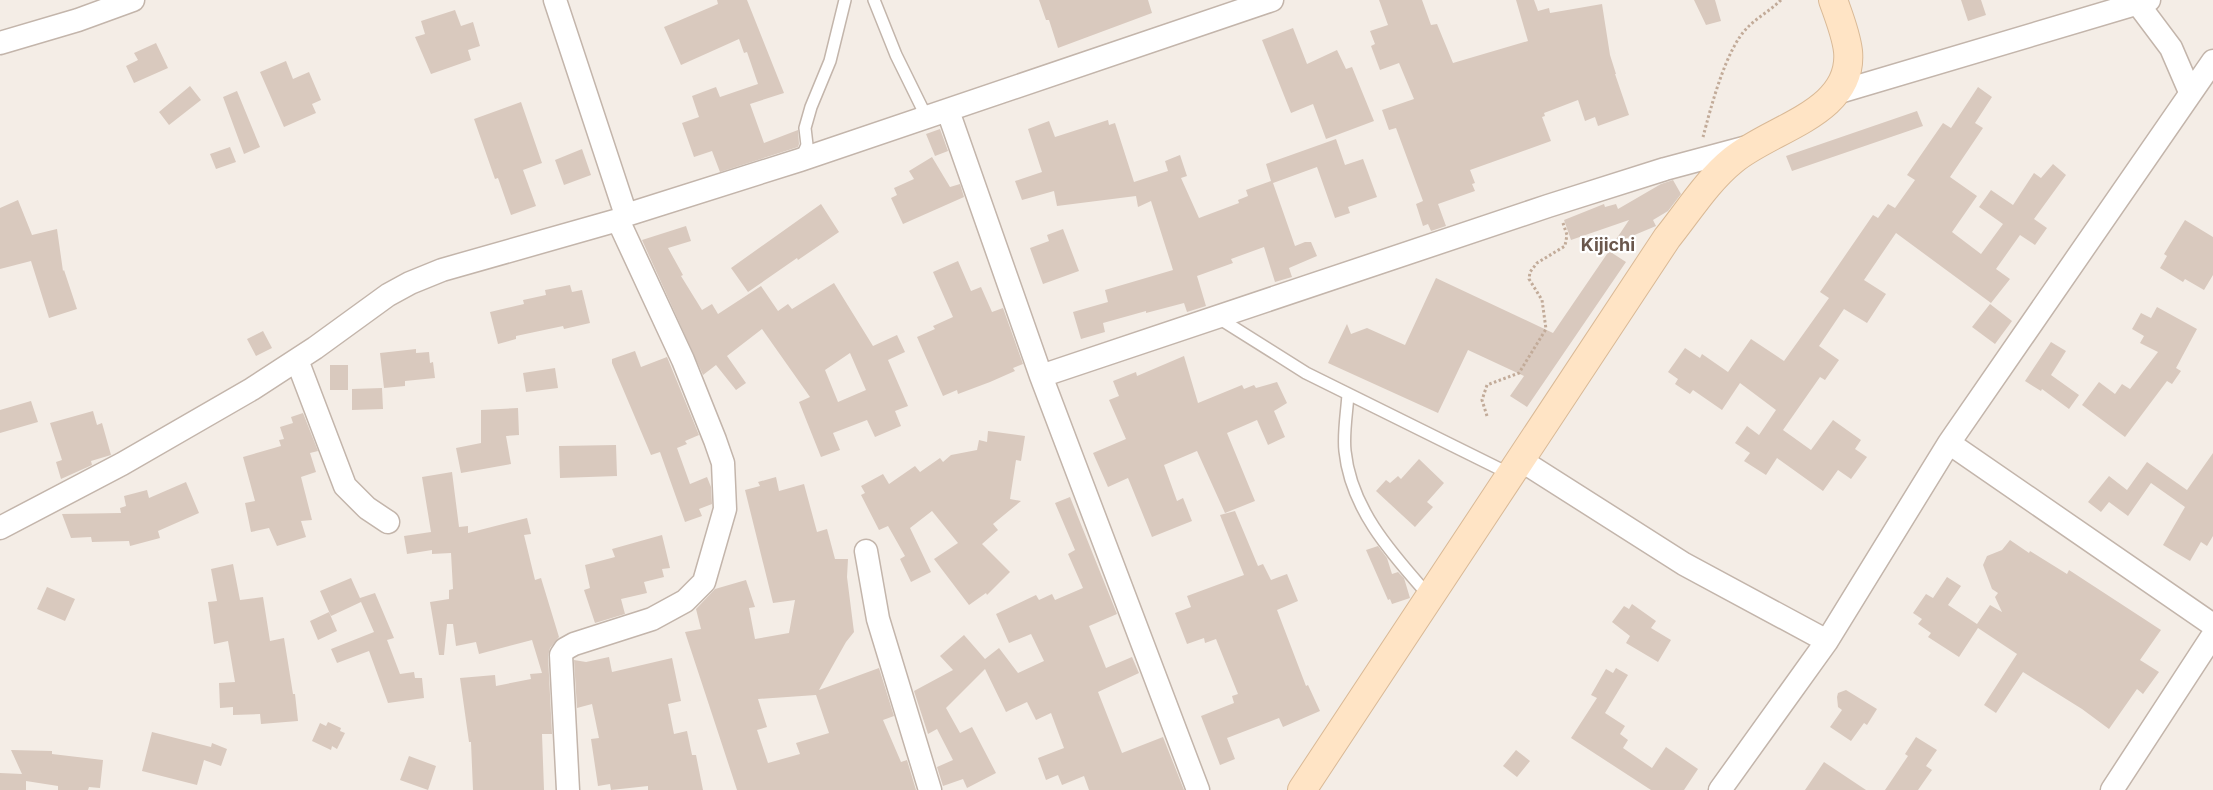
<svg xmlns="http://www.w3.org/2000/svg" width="2213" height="790" font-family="Inter,sans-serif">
<rect width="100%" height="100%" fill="#f4ede6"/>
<path fill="#d9c9be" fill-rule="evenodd" d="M717 0H747L784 93 750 104 764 143 798 130 799 144 798 147 720 172 712 151 694 157 682 123 699 117 692 96 716 87 720 97 758 84 747 52 744 53 739 39 681 65 664 27 718 4Z
M1039 0H1148L1152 13 1058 48 1049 20H1046Z
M1379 0H1422L1431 25 1437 24 1453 63 1528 41 1516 0H1534L1538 11 1549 8 1550 13 1602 4 1610 55 1616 74H1615L1629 115 1598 126 1595 117 1585 121 1578 100 1544 113 1545 116 1542 117 1551 141 1470 170 1475 183 1472 184 1475 191 1438 204 1446 226 1431 231 1428 224 1423 226 1416 204 1423 201 1396 128 1389 130 1382 110 1414 99 1399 63 1380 70 1371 46 1375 44 1370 31 1388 25Z
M1694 0H1715L1721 21 1706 25Z
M1961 0H1981L1986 15 1968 21Z
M455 10 461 26 473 22 480 46 468 50 471 60 431 74 415 37 425 34 421 21Z
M1293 28 1307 64 1337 50 1346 69 1352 67 1374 121 1326 139 1313 104 1291 113 1262 40Z
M156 43 168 68 134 83 126 66 138 60 134 53Z
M286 61 293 79 309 72 321 100 312 104 316 113 284 127 260 72Z
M190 86 201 100 169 125 159 112Z
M1978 87 1992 97 1975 123 1983 128 1950 177 1977 196 1952 232 1981 254 2003 224 1979 207 1991 190 2013 205 2034 173 2041 178 2053 164 2066 175 2034 219 2047 228 2035 245 2020 235 1996 269 2010 279 1991 303 1896 233 1864 280 1886 294 1867 323 1844 309 1819 346 1839 360 1825 380 1820 377 1783 430 1811 450 1833 420 1861 440 1855 449 1867 457 1851 479 1838 470 1823 491 1777 458 1766 475 1744 461 1750 453 1735 443 1747 426 1759 435 1776 410 1740 383 1722 410 1693 390 1690 394 1675 384 1678 379 1668 372 1685 348 1700 358 1702 354 1728 372 1751 339 1784 361 1829 298 1820 292 1873 215 1878 218 1888 204 1895 208 1915 180 1907 175 1943 123 1951 128Z
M237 91 260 147 244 154 223 97Z
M521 102 542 163 523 170 536 206 511 215 498 178 495 179 474 119Z
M1917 111 1923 126 1792 171 1786 156Z
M1108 120 1109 125 1115 123 1134 182 1168 171 1165 161 1180 155 1187 176 1181 178 1199 218 1239 203 1238 200 1248 196 1246 190 1271 181 1266 164 1336 139 1345 165 1363 159 1377 197 1348 207 1350 213 1335 218 1317 167 1273 183 1295 246 1305 242H1311L1317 256 1289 268 1292 277 1275 282 1264 247 1231 259 1233 263 1197 276 1206 306 1187 312 1184 303 1146 313V311L1103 323 1105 332 1081 339 1073 312 1108 302 1105 290 1173 270 1151 201 1138 207 1136 196 1057 206 1054 191 1022 200 1015 181 1042 172 1028 129 1049 121 1055 137Z
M940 129 948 151 935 156 926 134Z
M230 147 236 162 216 169 210 154Z
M582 149 591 175 564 185 555 160Z
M932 157 950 187 960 184 964 197 903 224 891 198 897 195 894 188 914 179 909 171Z
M1673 180 1681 194 1668 211 1653 220 1656 226 1613 244 1629 220 1571 240 1564 220 1604 204 1605 207 1616 204 1618 209 1661 184Z
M18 200 32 235 57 229 63 271 64 270 77 309 49 318 31 261 0 269V208Z
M821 204 839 232 798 260 797 258 748 292 731 268Z
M2185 220 2213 237V275L2204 290 2185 279 2183 282 2160 268 2167 256 2164 254Z
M686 226 691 241 668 248 683 275 681 276 702 310 712 304 718 314 761 286 778 311 788 304 792 309 834 283 873 346 897 335 905 352 888 360 908 406 895 411 901 426 875 437 867 420 833 433 840 450 821 457 799 402 810 397 762 329 727 356 746 383 736 390 716 365 703 375 642 240ZM850 353 866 390 838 402 825 370Z
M1063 229 1079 271 1043 284 1030 248 1049 241 1047 235Z
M1609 251 1626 262 1527 407 1510 396 1524 376 1468 350 1438 413 1328 363 1347 324 1351 334 1367 328 1405 345 1436 278 1553 333Z
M958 261 971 291 981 287 992 312 1003 308 1023 364 1013 368 1015 371 990 382 958 394 957 390 943 396 917 337 935 329 933 326 953 317 933 272Z
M570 285 572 292 582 290 590 323 564 329 563 326 516 336V339L498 344 490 312 524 304 523 300 546 295 545 290Z
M1990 304 2012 321 1995 344 1972 327Z
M2157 307 2197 329 2176 368 2181 371 2172 384 2167 381 2125 437 2082 405 2099 382 2115 394 2122 384 2130 389 2158 352 2140 343 2144 336 2132 329 2141 313 2151 318Z
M263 331 272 348 256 356 247 339Z
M2051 342 2066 351 2051 375 2079 395 2069 409 2042 389 2041 391 2025 381Z
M416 349V353L429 352 430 363 433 362 435 378 405 381V386L384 388 380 353Z
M635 351 641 367 667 357 699 435 685 441 687 444 677 448 690 484 707 477 711 487 712 504 699 509 702 516 685 522 660 452 651 455 612 363V359Z
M1184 356 1198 403 1242 385 1244 389 1254 385 1256 388 1277 382 1287 403 1274 411 1285 437 1268 445 1257 420 1227 433 1255 501 1225 513 1197 451 1164 465 1177 501 1183 498 1192 521 1152 537 1128 478 1108 487 1093 453 1126 439 1109 400 1119 396 1113 381 1136 372 1137 376Z
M330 365H348V390H330Z
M555 368 558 388 526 392 523 373Z
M382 388 383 409 352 410V389Z
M31 401 38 422 0 433V410Z
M518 408 519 435 506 436 511 464 461 473 456 448 481 443V410Z
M93 411 97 425 102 423 111 455 91 461 92 465 61 479 56 462 62 460 50 423Z
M303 413 318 451 310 453 316 472 301 477 312 520 301 521 306 537 277 546 269 528 251 532 245 503 255 501 243 457 281 446 279 440 284 439 280 427 293 423 291 417Z
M988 431 1025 436 1021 461 1016 460 1010 499 1021 501 993 524 998 530 982 544 1010 572 987 595 986 593 969 605 934 559 958 543 932 511 910 528 931 572 911 582 900 559 905 556 888 526 879 530 861 495 865 493 861 486 883 474 889 484 915 466 920 472 940 458 943 462 951 455 977 450 979 440 987 442Z
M616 445 617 476 560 478 559 446Z
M2213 453V536L2207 546 2201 542 2190 561 2163 545 2185 507 2151 483 2128 516 2109 502 2101 512 2088 502 2109 476 2127 490 2147 462 2187 490Z
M1419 459 1444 483 1427 502 1433 507 1415 527 1376 491 1386 480 1390 483 1398 476 1401 479Z
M452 472 459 527 468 526V533L527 518 531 534 524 535 535 580 541 578 559 637 550 648 548 656 552 734H542L544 790H473L471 742H469L460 678 495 675 496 686 531 679 530 674 542 673 532 640 479 654 476 642 456 646 453 624H447L444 655H439L430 602 449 599V590L453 589 451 553 432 554V550L407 554 404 536 431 532 422 477Z
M776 477 779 491 804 484 817 532 827 529 835 559H848L847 577 854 632 846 642 819 690 879 668 894 716 883 720 901 762 907 760 916 790H737L685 632 701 629 696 609 715 589 746 580 755 607 749 608 755 639 789 633 795 600 773 603 745 490 760 486 758 482ZM816 695 829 733 796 743 800 754 768 763 757 730 767 727 758 699Z
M186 482 199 513 158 531 160 538 130 546 129 541 92 542 91 537 71 538 62 514 121 513 120 508 126 506 124 496 147 490 149 498Z
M1070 497 1117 614 1089 626 1106 668 1132 657 1139 673 1098 692 1122 753 1163 737 1184 790H1089L1084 776 1062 785 1058 775 1046 780 1038 758 1064 748 1051 713 1036 720 1027 702 1006 712 985 669 946 708 960 733 972 727 996 773 967 788 963 779 943 786 937 767 953 760 937 729 928 734 914 691 953 670 940 656 964 635 985 659 999 648 1018 673 1044 661 1031 634 1009 643 996 614 1036 595 1039 600 1052 594 1055 600 1083 588 1068 554 1075 550 1055 503Z
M1235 511 1258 566 1263 564 1271 580 1287 574 1298 601 1277 610 1306 686 1308 685 1320 711 1283 727 1279 718 1227 738 1235 759 1220 765 1201 716 1234 703 1232 696 1238 694 1216 639 1205 643 1204 638 1187 644 1175 613 1191 607 1187 596 1244 575 1220 515Z
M662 535 670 568 662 569 664 577 644 582 647 593 621 599 625 614 595 623 584 590 590 588 585 565 615 557 612 549Z
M2010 540 2029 553 2030 551 2067 574 2069 570 2161 630 2140 660 2159 672 2143 694 2137 689 2109 729 2082 709 2023 672 1996 713 1984 705 2017 654 1978 628 1959 657 1928 637 1931 633 1918 624 1922 619 1913 613 1926 594 1933 598 1947 577 1961 586 1948 605 1977 624 1990 605 2002 612 1995 597 1998 593 1992 589 1983 565 1987 556 2002 550Z
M1378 546 1387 558 1392 574 1398 572 1404 578 1410 598 1392 604 1390 599 1388 600 1366 550Z
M233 564 240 600 263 597 270 641 284 638 293 694H295L298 721 261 724 260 714 233 715V707L220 708 219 683 235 682 228 641 214 644 208 602 217 601 211 569Z
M351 578 360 598 375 593 394 638 387 640 400 674 414 672 415 678H422L424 698 388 703 369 651 337 663 331 649 374 632 361 602 331 616 320 591Z
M47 587 75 599 65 621 37 609Z
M1632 604 1656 621 1651 628 1671 640 1658 662 1626 643 1630 636 1612 622 1624 606 1629 609Z
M329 612 337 631 318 640 310 621Z
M609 657 612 672 672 658 681 701 668 704 674 734 687 731 692 755H696L703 790H648V786L611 790 610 784 598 786 591 739 599 738 592 704 577 708 574 660 586 662Z
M1616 668 1628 675 1605 713 1625 726 1620 734 1628 740 1623 748 1652 768 1666 747 1698 769 1684 790H1651L1571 738 1597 698 1591 695 1606 669 1613 673Z
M1846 690 1877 709 1867 725 1864 723 1851 741 1830 727 1842 710 1838 707 1837 697 1838 693Z
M328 722 341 728 340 731 345 733 337 749 332 746 331 750 312 741 320 723 326 726Z
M152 732 211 747 212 743 227 749 221 766 204 760 197 785 142 771Z
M1916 737 1937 750 1926 766 1932 770 1918 790H1885L1908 756 1905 754Z
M11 750 52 751V754L103 760 100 788 89 787 88 790H58V786L26 781V790H0V773L22 774Z
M1516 750 1530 761 1517 777 1503 766Z
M409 756 436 766 428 790 400 780Z
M1824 762 1866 790H1805Z"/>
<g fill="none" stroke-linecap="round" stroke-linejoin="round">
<g stroke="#c3b5ab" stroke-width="14">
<path id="lane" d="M874 0 896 55 927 118
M801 159 807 145 805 128 811 107 830 61 845 0
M1217 317 1306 373 1510 474
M1348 394C1347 412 1343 433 1345 451 1351 510 1393 555 1430 597"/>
</g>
<g stroke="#c3b5ab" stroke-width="25">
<path id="street" d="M555 0 626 215
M2138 4 2171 48 2190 92
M0 43 78 20 133 0
M1836 93 2149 0
M948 111 1041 376 1198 790
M297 360 345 486 367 508 388 522
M1041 376 1548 206 1665 169 1747 147
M1949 443 2213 625
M1519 459 1684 564 1827 641
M0 528 122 464 252 389 315 348 388 295 410 283 442 270 618 220 626 215 800 160 1272 0
M866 551 878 619 930 790
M568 790 561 655 565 649 574 644 652 619 685 601 704 582 725 509 723 463 715 440 683 360 618 220
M1720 790 1827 641 1949 443 2213 61
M2112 790 2213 635"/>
</g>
<g stroke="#d9b996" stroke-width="30">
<path id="secondary" d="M1302 790 1667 238C1688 212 1707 181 1733 160 1771 128 1854 113 1848 51 1846 34 1839 17 1833 0"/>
</g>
<path stroke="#c2ab99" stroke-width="3" stroke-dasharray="2.5 2.5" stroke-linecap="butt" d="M1703 137C1711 107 1726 48 1748 27 1758 17 1771 10 1781 0
M1487 416 1482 400 1487 385 1519 373 1546 329 1542 300 1529 279 1530 272 1537 263 1565 246 1567 235 1563 223"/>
<use href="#lane" stroke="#fff" stroke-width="11"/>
<use href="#street" stroke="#fff" stroke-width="22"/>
<use href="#secondary" stroke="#ffe4c5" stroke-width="28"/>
</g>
<g text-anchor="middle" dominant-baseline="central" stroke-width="4.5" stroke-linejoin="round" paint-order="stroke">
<g font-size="18" font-weight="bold" fill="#6a574c" stroke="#fff">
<text x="1608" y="244">Kijichi</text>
</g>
</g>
</svg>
